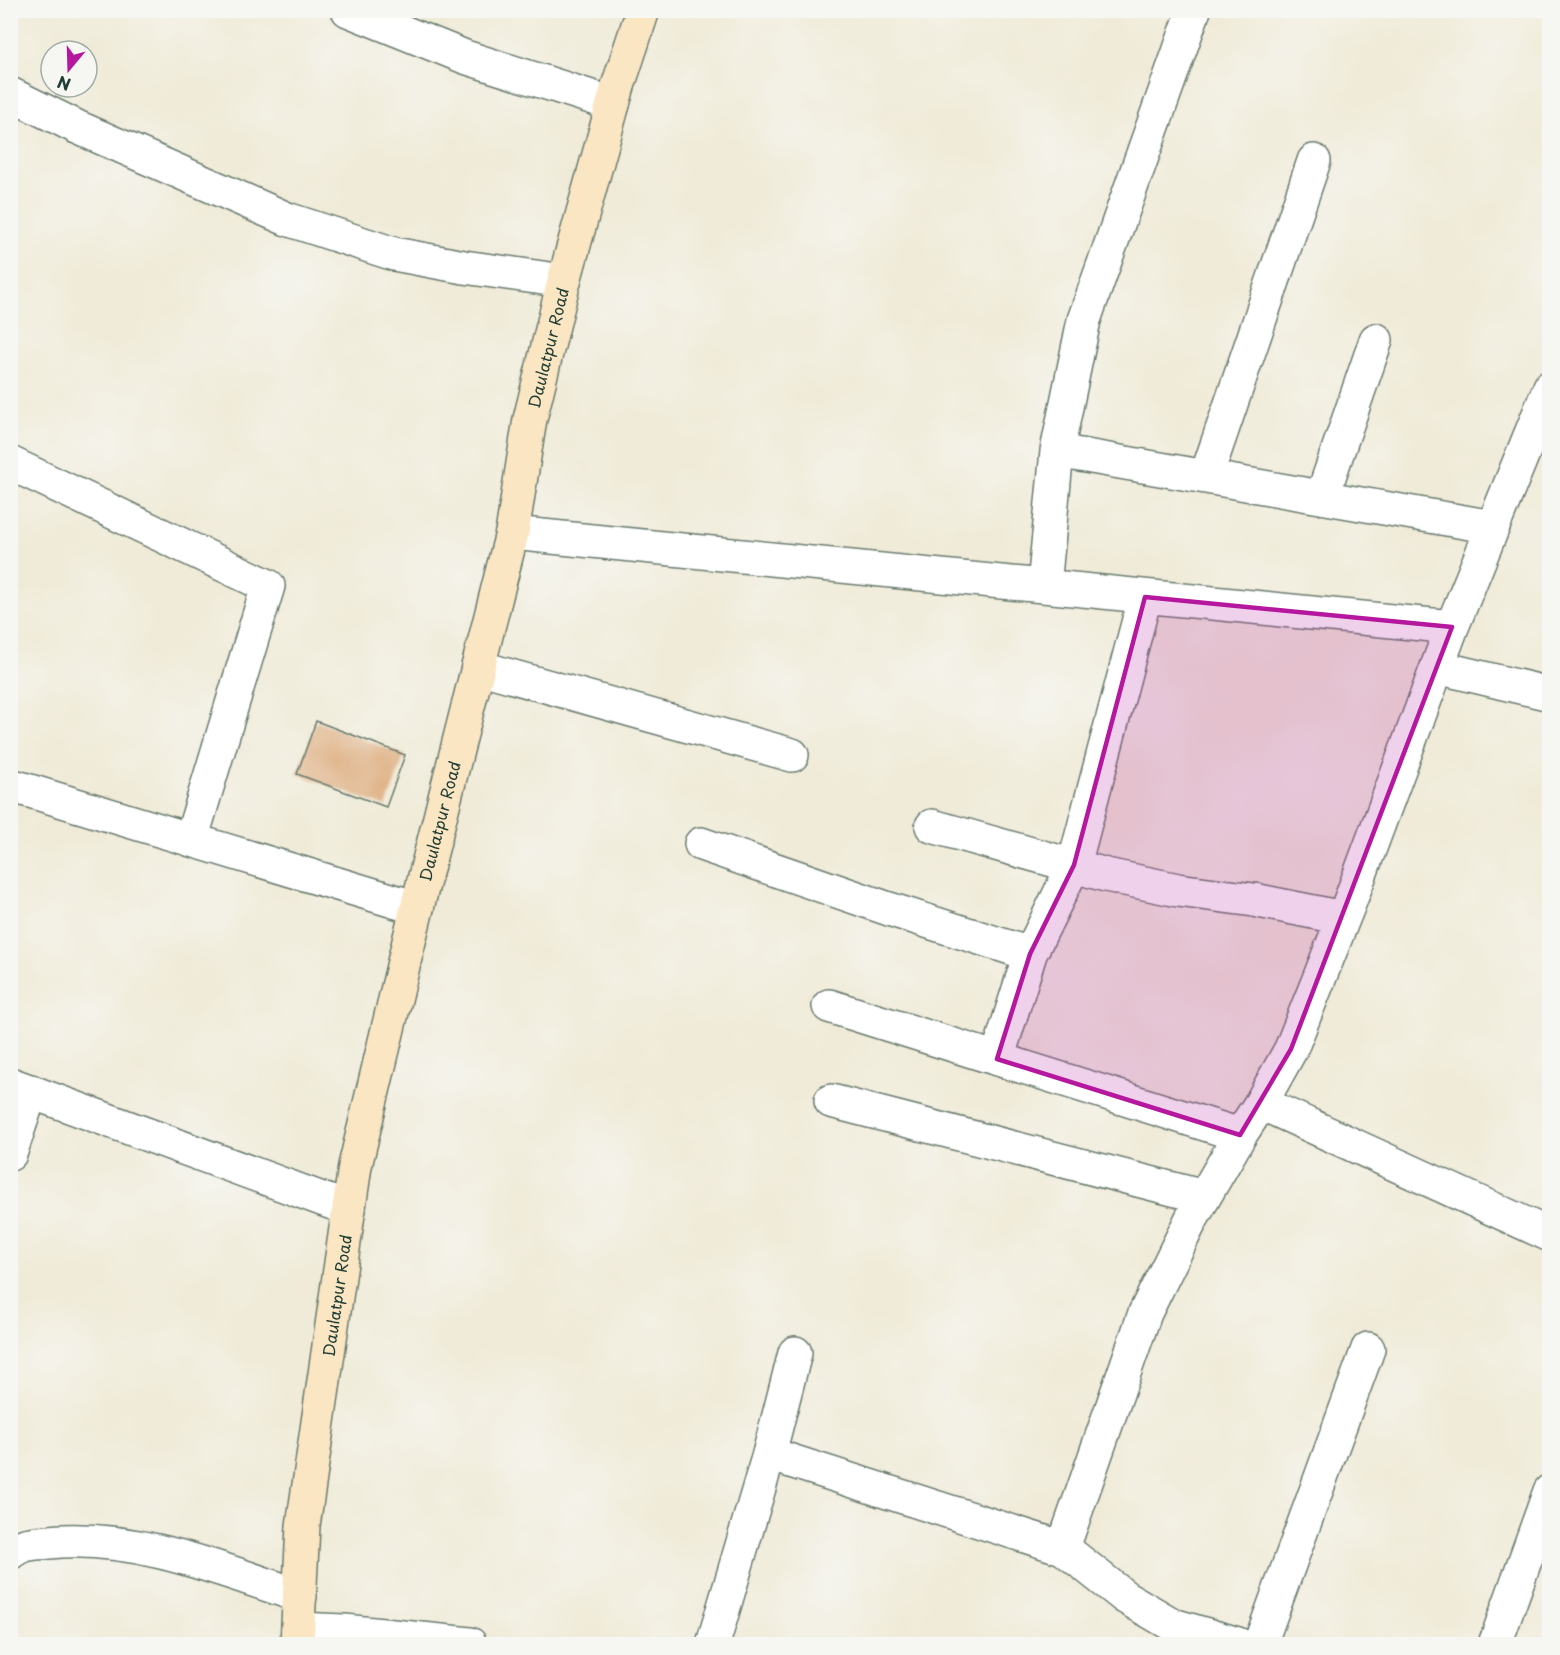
<svg xmlns="http://www.w3.org/2000/svg" width="1560" height="1655" font-family="'Playpen Sans',sans-serif">
<rect width="100%" height="100%" fill="#f6f6f2"/>
<filter id="ink" filterUnits="userSpaceOnUse"><feTurbulence type="fractalNoise" baseFrequency=".0167" numOctaves="2"/><feDisplacementMap in="SourceGraphic" scale="12" xChannelSelector="R" yChannelSelector="G"/><feConvolveMatrix kernelMatrix="1 2 1 2 8 2 1 2 1" color-interpolation-filters="sRGB"/></filter>
<filter id="wash" filterUnits="userSpaceOnUse"><feTurbulence type="fractalNoise" baseFrequency=".008" numOctaves="4" result="noise"/><feDisplacementMap in="SourceGraphic" scale="24" xChannelSelector="R" yChannelSelector="G"/><feGaussianBlur stdDeviation="1.35" result="paint"/><feColorMatrix in="noise" values="0 0 0 0 0 0 0 0 0 0 0 0 0 0 0 0 0 1.4 0 .05"/><feComposite in="paint" operator="in"/></filter>
<g filter="url(#wash)">
<rect width="100%" height="100%" fill="#f0ebd8"/>
<g id="blocks">
<path fill="#e0b58b" d="M316 721 405 755 386 807 297 774Z"/>
</g>
</g>
<g filter="url(#ink)">
<use href="#blocks" fill-opacity="0" stroke="#687a6d" stroke-width="1.5"/>
<g fill="none" stroke-linecap="round" stroke-linejoin="round">
<g stroke="#687a6d" stroke-width="36">
<path id="street" d="M348 10 465 57 613 104
M10 94 77 127 287 219 394 254 464 267 564 281
M1057 451 1493 527
M10 463 268 586 191 840
M1206 477 1314 161
M1322 497 1376 340
M512 533 1452 627
M1044 586 1057 451 1084 320 1194 10
M478 667 792 755
M1437 667 1550 694
M10 785 417 908
M932 826 1106 875 1178 890 1254 900 1343 918
M701 844 889 909 1030 954
M829 1006 1240 1135
M997 1059 1030 954 1074 865 1145 597
M10 1084 349 1209
M831 1101 1204 1197
M1261 1103 1550 1235
M10 1154 31 1091
M769 1454 1063 1548 1125 1597 1173 1625 1238 1644
M1063 1548 1145 1313 1192 1218 1240 1135 1261 1103 1291 1049 1349 904 1452 627 1550 387
M10 1553C25 1542 32 1544 49 1542 135 1534 220 1569 300 1596
M298 1629 344 1631 470 1644
M713 1644 769 1454 795 1353
M1260 1644 1368 1349
M1495 1644 1550 1491"/>
</g>
<g stroke="#687a6d" stroke-width="36">
<g id="secondary">
<path id="s1" d="M297 1644 303 1526 355 1166 417 908 512 533 530 419 564 281 618 86 643 10"/>
</g>
</g>
<use href="#street" stroke="#fff" stroke-width="33"/>
<use href="#secondary" stroke="#fbe6c4" stroke-width="33"/>
</g>
</g>
<path fill="#b5179e" fill-opacity="0.2" stroke="#b5179e" stroke-width="4.5" stroke-linejoin="round" d="M1145 597 1452 627 1291 1049 1240 1135 997 1059 1030 954 1074 865Z"/>
<g text-anchor="middle" dominant-baseline="central" stroke-width="4.5" stroke-linejoin="round" paint-order="stroke">
<g font-size="16" fill="#1f3d34" stroke="#f6f6f2">
<text stroke="none"><textPath href="#s1" startOffset="1323">Daulatpur Road</textPath></text>
<text stroke="none"><textPath href="#s1" startOffset="837">Daulatpur Road</textPath></text>
<text stroke="none"><textPath href="#s1" startOffset="351">Daulatpur Road</textPath></text>
</g>
</g>
<rect width="1560" height="1655" fill="none" stroke="#f6f6f2" stroke-width="36"/>
<g transform="translate(69 69) rotate(199)"><circle r="28" fill="#f6f6f2" stroke="#a0aca6" stroke-width="1.5"/>
<path d="M0-4.5L10 22L0 15L-10 22Z" fill="#b5179e"/>
<text y="-9" font-size="16" font-weight="bold" text-anchor="middle" fill="#1f3d34">N</text>
</g>
</svg>
